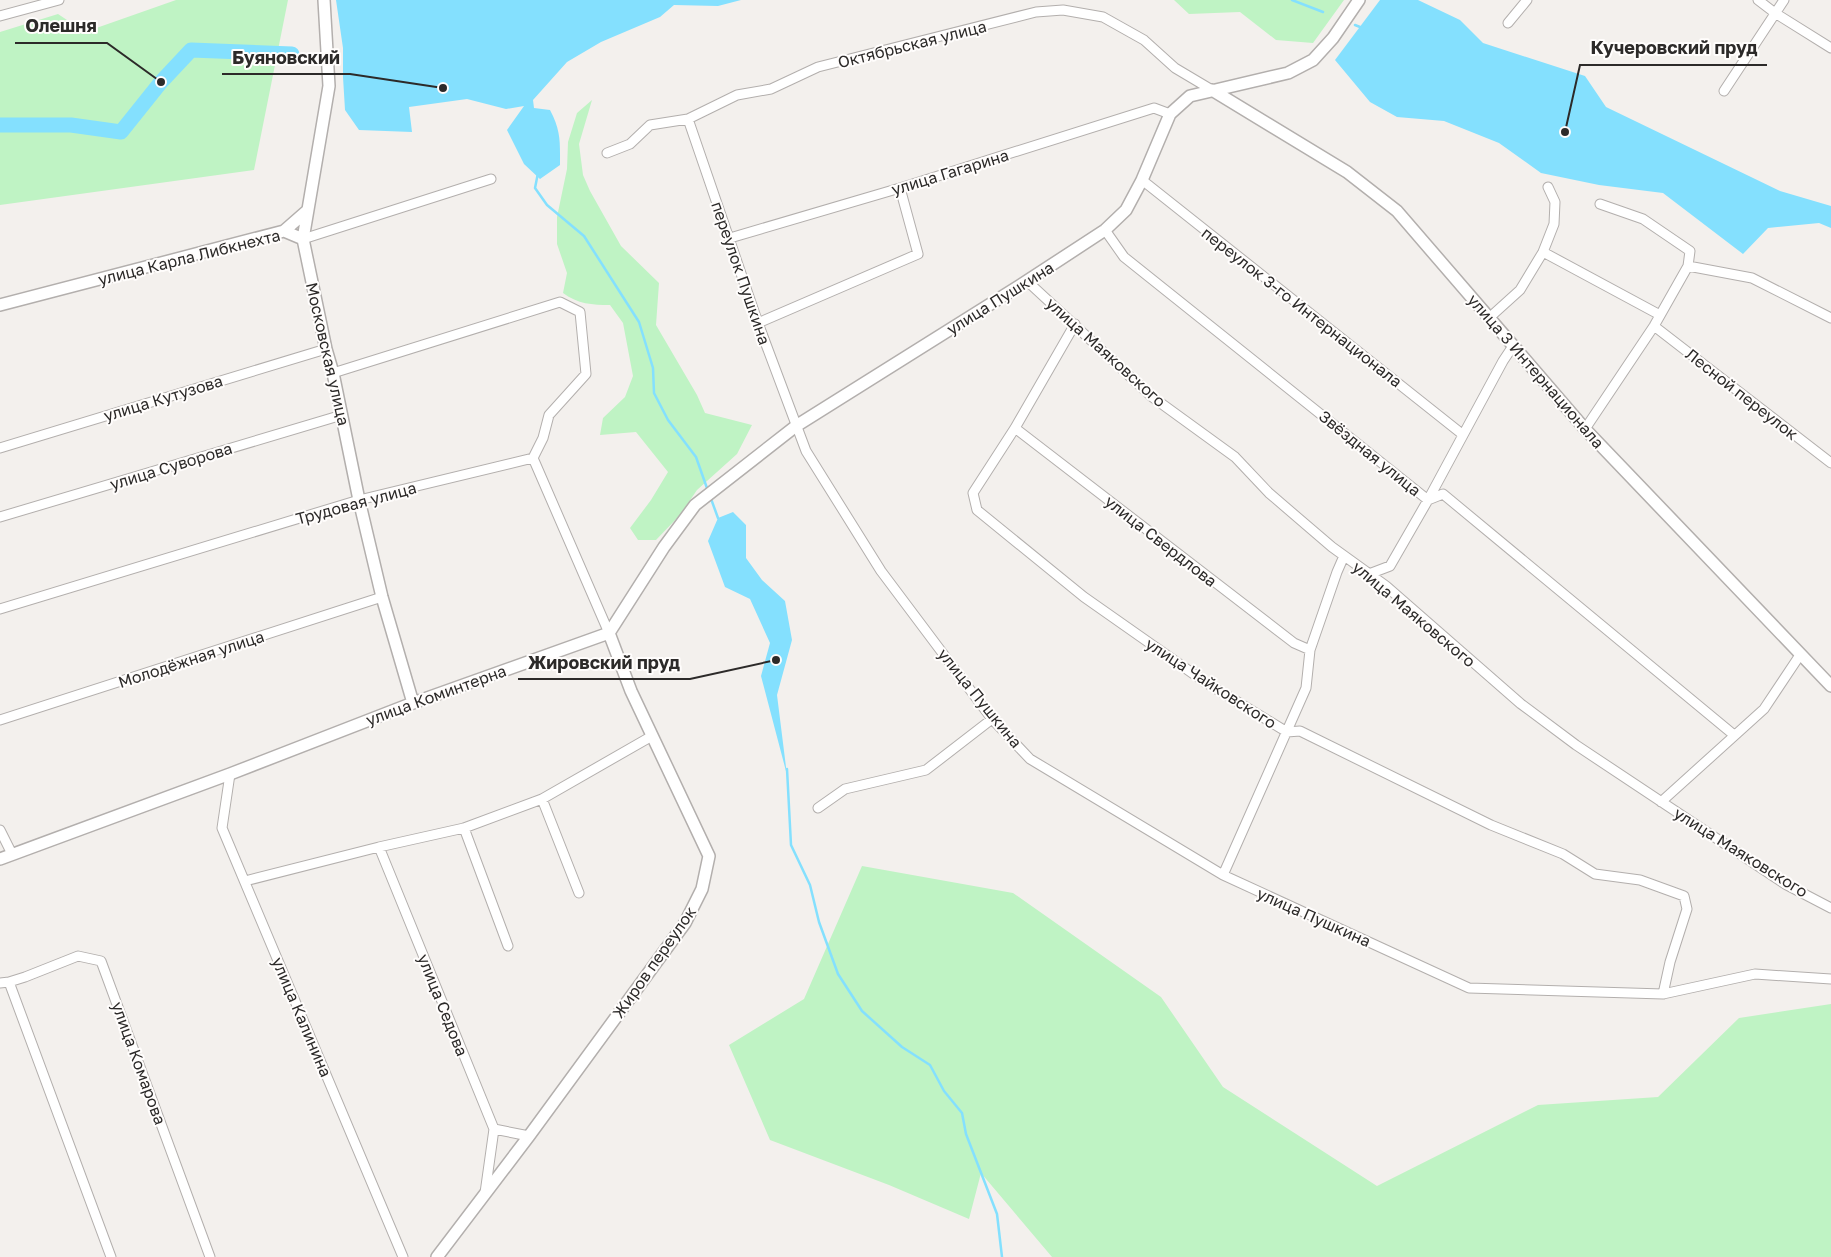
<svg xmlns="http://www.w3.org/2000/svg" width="1831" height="1257" font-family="'Golos Text',sans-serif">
<rect width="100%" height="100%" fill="#f3f0ed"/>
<path fill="#bff3c4" d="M176 0H288L254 170 0 205V32L58 14 85 32Z
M1174 0H1344L1313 43 1276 40 1240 12 1189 14Z
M592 100 579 144 583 175 590 191 621 246 659 283 656 325 697 395 705 413 752 425 737 454 697 490 680 515 656 540H638L630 528 651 500 668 472 636 432 600 435 603 418 625 397 633 376 623 323 610 305C592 305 578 304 563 293L567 273 557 244V217L567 169 568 142 577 113Z
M862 866 1013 893 1161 997 1223 1087 1377 1186 1538 1105 1658 1097 1739 1018 1831 1004V1257H1052L981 1173 969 1219 889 1185 770 1140 729 1045 804 999Z"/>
<path fill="#84e0fe" d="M336 0H741L718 6 674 5 660 17 601 42 567 62 533 100 534 108 550 110C561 131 560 141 560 165L540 179 524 164 507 130 524 106 506 109 467 99 409 107 412 132 359 130 345 110 343 77V48Z
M1380 0H1418L1460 20 1483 43 1585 76 1606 107 1780 191 1831 206V228L1819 223 1768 228 1743 254 1663 193 1599 185 1541 173 1499 143 1444 121 1397 117 1370 102 1335 60Z
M733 512 746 525V558L762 580 785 601 792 640 777 695 787 775 761 676 770 643 750 599 725 587 708 541 718 518Z"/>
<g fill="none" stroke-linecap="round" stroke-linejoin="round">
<path stroke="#84e0fe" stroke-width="2.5" d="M1292 0 1323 12
M1355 25 1360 27
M538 173 535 188 547 205 584 236 639 322 653 368 654 393 668 420 696 457 708 491
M710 496 718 518
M787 769 791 845 810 885 819 922 838 974 862 1011 902 1047 930 1065 944 1091 962 1113 966 1134 997 1214 1002 1257"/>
<path stroke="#84e0fe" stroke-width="15" d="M0 125H71L121 132 161 82 191 50 292 54"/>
<g stroke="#b3afad" stroke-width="11">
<path id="minor" d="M1758 0 1775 13 1831 48
M0 16 59 0
M1508 23 1527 0
M1724 91 1784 0
M688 119 758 323 806 451 881 571 992 719 1030 759 1223 875 1469 988 1663 994 1755 974 1831 979
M607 153 630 144 650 125 688 119 737 95 771 89 818 67 1036 12 1063 10 1103 17 1144 40 1175 68 1212 90
M1142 180 1462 434
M1600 204 1643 219 1690 251 1688 266 1752 278 1831 318
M1105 230 1124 257 1428 500 1443 494 1734 735
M730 238 900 188 1154 108 1170 114
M303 239 491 179
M1543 252 1660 315
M1027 281 1151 396 1235 457 1269 493 1332 547 1386 586 1521 704 1576 745 1785 884 1831 908
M1489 318 1520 290 1543 252 1554 224 1555 202 1548 187
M758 323 918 254 900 188
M1075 324 1015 428 973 493 977 510 1084 597 1205 682 1287 732 1300 731 1491 825 1563 854 1595 874 1640 880 1684 896 1687 909 1670 962 1663 994
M1654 326 1831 463
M333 373 560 302 580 312 586 374 549 415 543 438 533 458
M1015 428 1294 643 1310 650
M1585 429 1654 326 1688 266
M0 448 326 349
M533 458 609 633
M0 517 342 415
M1369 574 1390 566 1428 500 1503 361 1513 346
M0 609 359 500 533 458
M0 720 382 597
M230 774 222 828 403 1257
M542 799 579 893
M1661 802 1764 709 1800 655
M818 808 845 789 926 770 992 719
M464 828 508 946
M0 830 12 854
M379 847 494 1129 529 1136
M1223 875 1306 688 1310 650 1337 572 1344 556
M245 881 379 847 464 828 542 799 652 736
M9 982 111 1257
M0 983 9 982 25 977 78 956 101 961 210 1257
M485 1193 494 1129"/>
</g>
<g stroke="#b3afad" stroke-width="14">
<path id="tertiary" d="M324 0 329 86 303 239 326 349 333 373 359 500 382 597 413 703
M1212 90 1347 172 1397 211 1585 429 1831 686
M284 231 308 210
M0 305 284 231 303 239
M0 859 230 774 413 703 609 633 664 547 695 505 796 426 1027 281 1105 230 1126 210 1142 180 1170 114 1190 96 1288 73 1313 60 1333 38 1359 0
M437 1257 529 1136 685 923 702 889 709 856 631 691 609 633"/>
</g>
<use href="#minor" stroke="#fff" stroke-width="9"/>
<use href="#tertiary" stroke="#fff" stroke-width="11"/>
</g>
<g text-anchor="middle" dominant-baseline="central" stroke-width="4" stroke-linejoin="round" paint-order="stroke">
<g font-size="16" fill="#2c2a29" stroke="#fffdfc">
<text transform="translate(912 44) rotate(-14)">Октябрьская улица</text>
<text transform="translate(950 172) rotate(-17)">улица Гагарина</text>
<text transform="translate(189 257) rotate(-14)">улица Карла Либкнехта</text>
<text transform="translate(741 273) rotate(71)">переулок Пушкина</text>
<text transform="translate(1000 298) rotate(-32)">улица Пушкина</text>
<text transform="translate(1302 307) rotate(38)">переулок 3-го Интернационала</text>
<text transform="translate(1106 352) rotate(42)">улица Маяковского</text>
<text transform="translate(328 354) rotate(77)">Московская улица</text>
<text transform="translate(1536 371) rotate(49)">улица 3 Интернационала</text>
<text transform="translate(1742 394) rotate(38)">Лесной переулок</text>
<text transform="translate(163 398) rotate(-17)">улица Кутузова</text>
<text transform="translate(1370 453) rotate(39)">Звёздная улица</text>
<text transform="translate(171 466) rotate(-17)">улица Суворова</text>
<text transform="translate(356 503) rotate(-15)">Трудовая улица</text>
<text transform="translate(1161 541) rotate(38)">улица Свердлова</text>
<text transform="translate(1414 614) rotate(40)">улица Маяковского</text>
<text transform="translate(191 659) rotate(-18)">Молодёжная улица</text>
<text transform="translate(1211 683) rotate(33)">улица Чайковского</text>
<text transform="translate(436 695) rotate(-20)">улица Коминтерна</text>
<text transform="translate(980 698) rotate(51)">улица Пушкина</text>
<text transform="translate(1741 852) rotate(32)">улица Маяковского</text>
<text transform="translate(1314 917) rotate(24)">улица Пушкина</text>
<text transform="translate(654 962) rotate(-55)">Жиров переулок</text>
<text transform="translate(443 1005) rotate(68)">улица Седова</text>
<text transform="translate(302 1017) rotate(67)">улица Калинина</text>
<text transform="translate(139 1063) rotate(70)">улица Комарова</text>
</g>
</g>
<path fill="none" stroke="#2c2a29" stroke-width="2" d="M161 82L107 43H15M1565 132L1580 65H1767M443 88L350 74H222M776 660L690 679H518"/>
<g fill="#2c2a29" stroke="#fffdfc" stroke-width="2">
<circle cx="161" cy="82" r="5"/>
<circle cx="1565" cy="132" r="5"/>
<circle cx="443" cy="88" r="5"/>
<circle cx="776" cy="660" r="5"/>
</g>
<g font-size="18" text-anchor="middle" font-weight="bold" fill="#2c2a29" stroke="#fffdfc" stroke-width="4" stroke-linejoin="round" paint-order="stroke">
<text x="61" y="32">Олешня</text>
<text x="1674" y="54">Кучеровский пруд</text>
<text x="286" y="64">Буяновский</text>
<text x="604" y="669">Жировский пруд</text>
</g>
</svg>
